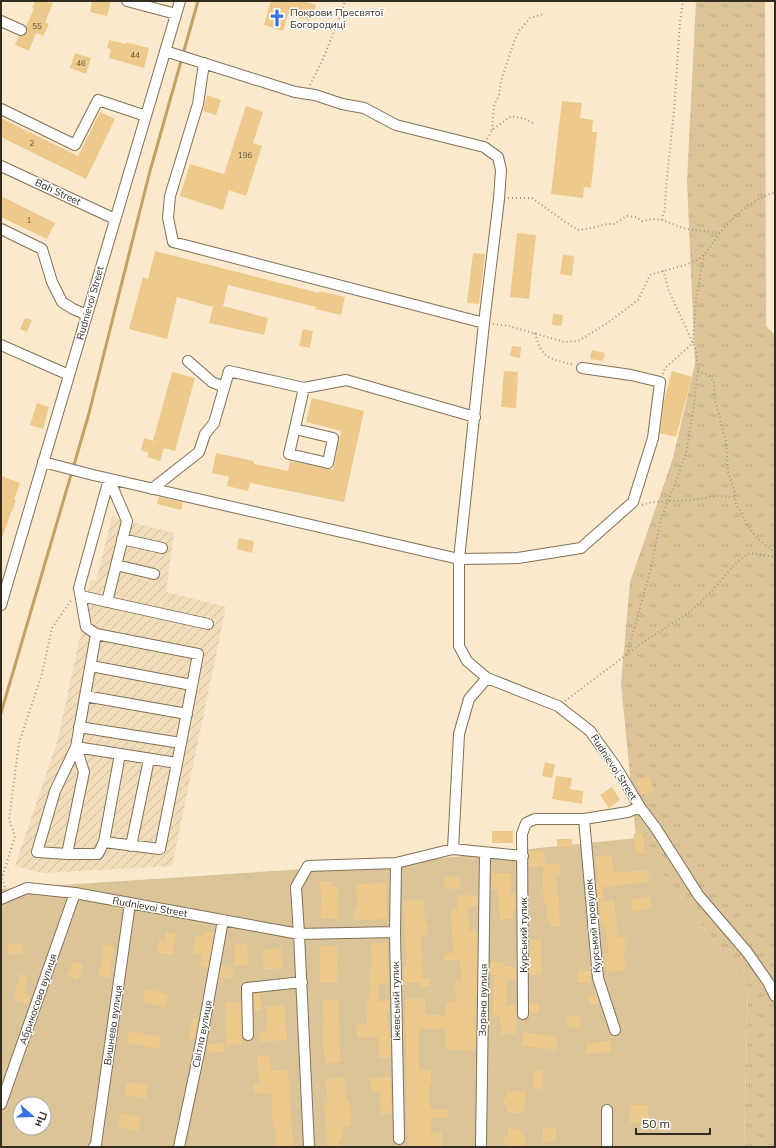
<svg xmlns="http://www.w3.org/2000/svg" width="776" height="1148" font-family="Mulish,sans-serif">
<defs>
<pattern id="industrial-furrows" width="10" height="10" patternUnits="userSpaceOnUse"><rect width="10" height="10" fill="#f2ddba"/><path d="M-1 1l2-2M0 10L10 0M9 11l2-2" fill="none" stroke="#d0bea0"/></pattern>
<pattern id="grass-tufts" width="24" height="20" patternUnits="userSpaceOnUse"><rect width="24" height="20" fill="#dcc499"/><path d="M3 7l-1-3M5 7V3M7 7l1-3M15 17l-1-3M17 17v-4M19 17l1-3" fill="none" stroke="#bda984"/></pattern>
</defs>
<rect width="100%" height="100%" fill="#fae9cc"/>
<path fill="url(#industrial-furrows)" d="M112 517 174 533 166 592 226 607 172 866 43 873 15 866 58 739 81 632 77 595 87 593 91 580 96 581Z"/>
<path fill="url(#grass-tufts)" d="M696 1H765L766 326 775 335V1147H744L748 987 636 838 621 683 630 582 673 458 695 364 687 181Z"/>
<path fill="#dcc499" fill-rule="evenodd" d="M636 838 748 987 744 1147H1V889L396 863ZM20 1104H44V1128H20Z"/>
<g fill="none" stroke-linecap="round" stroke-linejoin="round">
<path stroke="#c3a163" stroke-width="3" d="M1 713 88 417 150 171 198 1"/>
</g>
<path fill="#edca8c" d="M35 1H48L53 3 45 22 49 24 43 36 36 33 29 51 15 45 19 36 24 35 27 32 26 26 34 9 32 8Z
M92 1H111L107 16 90 12Z
M271 1H304L316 5 311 21 288 14 283 31 264 25Z
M109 40 126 44V42L149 48 144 68 109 58 111 49 107 48Z
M75 53 91 58 86 74 70 68Z
M207 95 221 100 216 115 203 111Z
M562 101 582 103 580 118 593 120 592 132H597L591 188 584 187 583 198 551 194Z
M246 106 263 112 253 143 262 146 246 196 229 190 223 210 180 196 190 164 224 174Z
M100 112 115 119 86 179 1 137V118L78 156Z
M1 196 55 223 47 239 1 217Z
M517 233 536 235 529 299 510 297Z
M155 251 319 293V291L345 297 341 315 315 309 316 307 228 285 223 306 268 318 264 335 209 323 213 307 177 297 167 339 129 329 143 277 148 279Z
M473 253 485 254 479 304 467 303Z
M563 255 574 256 572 276 560 274Z
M553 314 563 315 561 326 552 325Z
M25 318 32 320 27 332 20 329Z
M303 329 313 331 310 348 299 346Z
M512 346 521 347 520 358 510 356Z
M592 350 605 353 603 361 590 359Z
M504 371 518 372 516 408 501 407Z
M672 371 692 377 676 437 660 433 664 401Z
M172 372 195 378 175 451 164 448 160 461 147 457 149 453 141 450 144 438 153 441Z
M312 398 364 411 344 502 250 483 248 491 227 486 229 477 212 473 216 453 254 461V464L288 471 290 461 333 470 341 431 306 422Z
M37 403 49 407 43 429 30 425Z
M1 476 20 483 14 499 16 500 12 512H11L3 536H1Z
M159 497 183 502 181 510 157 504Z
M239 538 254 541 252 553 237 549Z
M545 762 555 765 552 778 542 776Z
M556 776 572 778 570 789 583 791 582 804 552 799Z
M649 776 654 791 641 795 636 780Z
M612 787 620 800 609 808 600 795Z
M492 831H513V843H492Z
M643 833 645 853 636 854 633 834Z
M557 839H572V847H557Z
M529 851H544L545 864H560V875H556L559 903 560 926 551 927V921H546V904H544L543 887V867H529Z
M612 856 613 873 648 870 649 882 603 887 604 899 598 900 596 882H598L596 857Z
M491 873H511L510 894H516V909H513V919H500V909H498V890H491Z
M445 876 460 877V889L444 888Z
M332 881 333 887H338V895H337L339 918 321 919 320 908 322 907 320 882Z
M386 883 387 919 354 920 353 910H357L356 884Z
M458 895 478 896V906H468L469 931H477V996H475L476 1014H474L476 1050H446V1029H419V1070H431V1084H429L430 1109H448V1118H430L431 1133 442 1132V1147H408L405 999 425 998 426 1015H445V1002H456L455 981H461L460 960 444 961V954L453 953 451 910 457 909Z
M651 897 652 909 632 911 631 899Z
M424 900 425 922H427L428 934 421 935 423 979 430 978V986L420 987V982L404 983 403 967H407L403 901Z
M614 900 618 938 624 937 626 948H623L626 970 607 972 604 954H609L605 926H601L599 902Z
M204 931 214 932 208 968 200 966 202 954 193 953 196 936 203 937Z
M166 932 176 934 173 955 157 952 159 940 165 941Z
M530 939H542V975H529Z
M387 942 389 984H378V1002L389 1001V1012H387L391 1057 379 1058 378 1037 357 1038 356 1025 367 1024 366 998H370L369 969H372L371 943Z
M8 944 23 945 22 955 7 954Z
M103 944 114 946 110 969H112L109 978 98 975 104 955H101Z
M247 944 248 965 235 966 234 945Z
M320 946H338V958H337L338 982 320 983Z
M281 948 283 968 264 970 262 950Z
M73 961 83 965 78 980 67 976Z
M490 962H504V966L516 967V980H508L506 1005H516V1034H501L500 1015H492L495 975H490Z
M221 966 234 968 232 979 219 977Z
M578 971H591L590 983H577Z
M20 974 28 976 23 993 30 995 28 1004 13 1000Z
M146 989 168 994 165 1007 143 1002Z
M260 993 261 1010 254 1011V994Z
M596 994 599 1003 590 1005 588 995Z
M338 999 340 1038H339L341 1062 325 1064 322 1028H324L323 1000Z
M225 1002H241L242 1044 226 1045Z
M529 1003 539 1004 538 1013H529Z
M284 1005 287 1040 260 1042 259 1033 266 1032 265 1026H268L266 1007Z
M568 1015 581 1017 579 1029 566 1026Z
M193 1018 198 1020 195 1039 188 1038Z
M129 1031 161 1037 159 1049 127 1043Z
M523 1032 558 1037 556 1050 522 1045Z
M610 1041 611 1052 587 1054V1043Z
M224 1043 225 1052 207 1053V1044Z
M257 1056H270L271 1071 288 1070 293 1147H276V1128H273L272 1098H271L270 1093 254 1094 253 1084H259Z
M534 1070H543L542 1089H534Z
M344 1077 347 1102H350L351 1126 342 1127 343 1140H339L340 1147H327L324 1103H328L325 1079Z
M390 1077 392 1114H381L379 1091H370V1078Z
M126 1082 148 1085 146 1099 124 1095Z
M507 1091H526V1106H524V1113H507V1106H504V1098H507Z
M630 1105H648V1123H630Z
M121 1113 141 1117 138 1131 118 1127Z
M543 1128 556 1129V1142H543Z
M508 1129 524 1130 523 1136H526V1145H523V1147H508V1144H504V1136H508Z"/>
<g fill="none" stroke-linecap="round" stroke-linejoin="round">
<g stroke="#817157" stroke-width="12">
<path id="minor" d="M127 1 176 14
M1 21 21 30
M165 51 295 92 315 95 342 104 364 108 396 125 484 147 498 157 501 170 499 199 484 323 459 559V646L467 661 487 678
M204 63 198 104 170 196 168 218 173 242 484 323
M1 109 75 145 98 100 146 116
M1 166 115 219
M1 229 42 249 52 282 62 302 73 309 87 315
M1 345 69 375
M188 361 212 382 224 387
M295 429 333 438 328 463 289 454 304 388
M43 462 93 475 459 559 518 558 581 548 633 502 653 438 660 382 631 375 582 368
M109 479 79 588 86 627 96 634 198 654C186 719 173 784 160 849L104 842 98 854H67L37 852 55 791 76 747 177 763
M152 489 199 452 205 434 214 423 229 371 304 388 346 380 475 417
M122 539 162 548
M116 565 154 574
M81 596 208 624
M107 602 127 521 109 479
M1 605 180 1
M91 666 192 685
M85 696 187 714
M79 727 181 743
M584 819 598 978 615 1030
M104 842 120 754
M131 846 149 759
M453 849 459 734 469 699 487 678 558 706 590 731 616 767 640 807 655 827 699 896 747 952 768 982 775 996
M67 854 84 772 76 747 96 634
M396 863 395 932 399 1139
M1 899 27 888 75 893 299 934 395 932
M523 1014 522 834 526 823 535 819H584L628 812 640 807
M248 1035 247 988 302 982
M1 1104 75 893
M94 1147 96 1144 130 903
M179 1147 199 1053 223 920
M309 1147 299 934 296 887 308 866 396 863 453 849 523 856
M481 1147 485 853
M607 1147V1110"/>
</g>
<path stroke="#a59883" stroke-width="2" stroke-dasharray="1 3" stroke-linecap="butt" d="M310 85 323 59 342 11 345 1
M492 130 494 106 499 95 501 81 515 39 519 31 530 18 543 14
M487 139 492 130 511 116 525 119 535 124
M508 198H532L564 221 578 230 592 228 607 224H614L627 216 636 217 642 221 653 219 662 220 686 229 720 233
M662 220 665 208 666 187 674 111 680 22 683 1
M493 324 509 326 564 342 578 341 606 324 638 300 650 275C666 269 693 266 705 254 710 248 714 241 719 234 734 215 752 200 775 192
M535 333C542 360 549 358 574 365
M698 371 708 375 714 381 715 402 720 417 721 425 726 441 728 472 734 489 736 505 742 513 747 525 756 537 775 553
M663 374 665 368 693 343 696 299 704 255
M642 505 652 502 692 500 718 496 734 497
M627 655 650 571 661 519 676 481 686 453 693 412 698 371 696 350 669 291 663 270
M565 701 642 643 687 614 710 593 737 562 750 553 775 557
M5 887 2 878 15 836 9 820 19 743 42 674 52 628 72 599"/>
<use href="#minor" stroke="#fff" stroke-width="10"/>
</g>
<defs>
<g id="church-bare" transform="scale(1.38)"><path d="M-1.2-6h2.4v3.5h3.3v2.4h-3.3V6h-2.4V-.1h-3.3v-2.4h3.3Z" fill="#3572e1" stroke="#fff" stroke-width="2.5" paint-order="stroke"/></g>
</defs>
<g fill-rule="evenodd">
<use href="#church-bare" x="277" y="18"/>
</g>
<g text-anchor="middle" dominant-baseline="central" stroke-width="3" stroke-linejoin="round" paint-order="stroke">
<g font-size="8" fill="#62543c">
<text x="37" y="26">55</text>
<text x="135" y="55">44</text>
<text x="81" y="63">46</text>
<text x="32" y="143">2</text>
<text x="245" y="155">19б</text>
<text x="29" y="220">1</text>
</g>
<g font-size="10" fill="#332c21" stroke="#fff" text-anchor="start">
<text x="290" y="12">Покрови Пресвятої<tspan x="290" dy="12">Богородиці</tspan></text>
</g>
<g font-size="10" fill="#332c21" stroke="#fff">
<text transform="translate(58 192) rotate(25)">Bah Street</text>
<text transform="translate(90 303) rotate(-74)">Rudnievoi Street</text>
<text transform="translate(614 767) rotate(57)">Rudnievoi Street</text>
<text transform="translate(150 907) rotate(10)">Rudnievoi Street</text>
<text transform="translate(593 926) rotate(-95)">Курський провулок</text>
<text transform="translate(523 935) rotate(-90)">Курський тупик</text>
<text transform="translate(38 999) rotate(-71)">Абрикосова вулиця</text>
<text transform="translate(483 1000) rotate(-89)">Зоряна вулиця</text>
<text transform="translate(396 1001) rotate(-91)">Іжевський тупик</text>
<text transform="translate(113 1025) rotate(-82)">Вишнева вулиця</text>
<text transform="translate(202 1034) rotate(-79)">Світла вулиця</text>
</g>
</g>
<rect width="776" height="1148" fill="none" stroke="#332c21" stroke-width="4"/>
<g transform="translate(32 1116) rotate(110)"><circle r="19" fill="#ffffff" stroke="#adaba6"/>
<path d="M0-3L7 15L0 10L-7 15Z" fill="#3572e1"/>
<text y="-6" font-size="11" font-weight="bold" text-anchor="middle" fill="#332c21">Пн</text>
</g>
<path d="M636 1128v6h74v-6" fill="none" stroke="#332c21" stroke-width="2"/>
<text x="642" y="1128" font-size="12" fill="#332c21" stroke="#ffffff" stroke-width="3" paint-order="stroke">50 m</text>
</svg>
